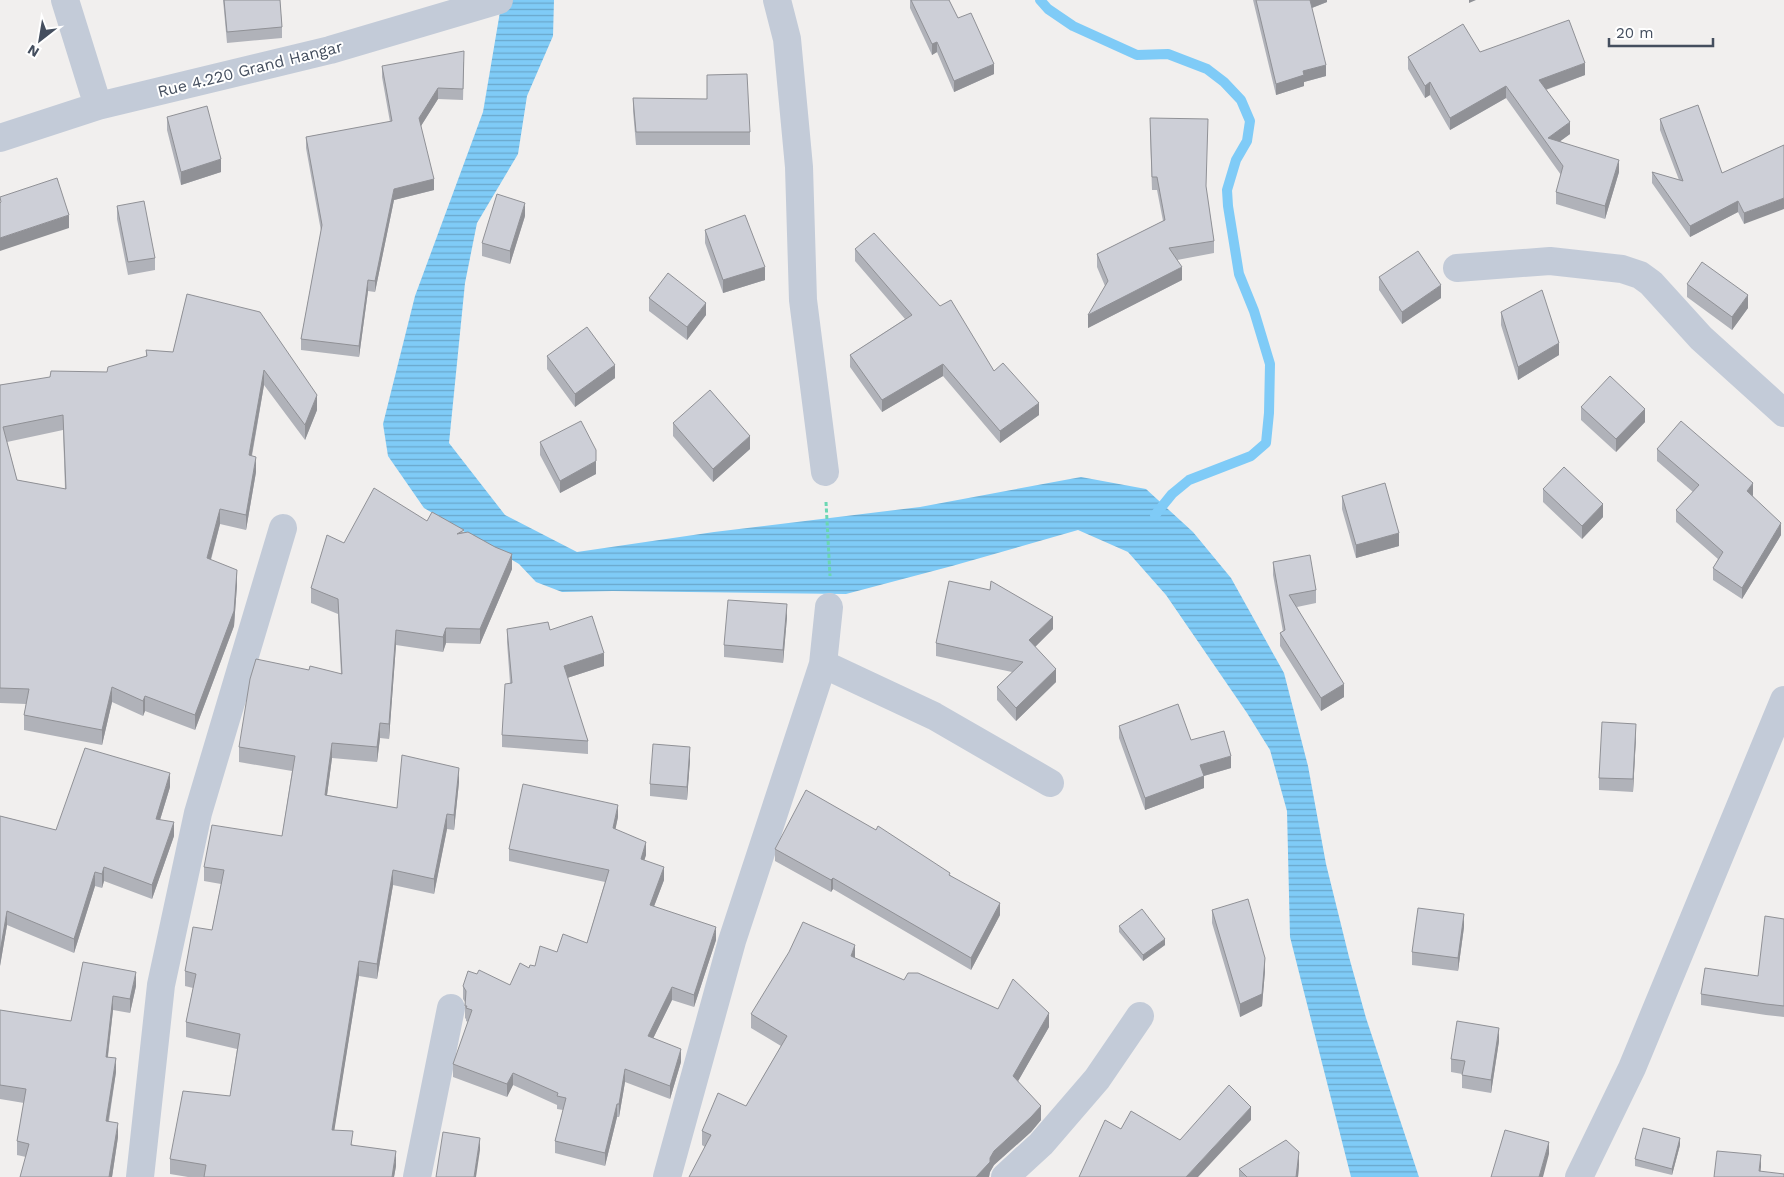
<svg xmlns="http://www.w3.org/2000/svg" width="1784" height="1177" font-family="'Work Sans',sans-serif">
<defs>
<pattern id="water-rules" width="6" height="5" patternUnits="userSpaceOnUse" patternTransform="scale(1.25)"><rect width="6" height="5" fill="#7fcbf7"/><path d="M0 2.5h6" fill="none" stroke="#6aa7cb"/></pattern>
</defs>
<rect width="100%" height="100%" fill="#f1efee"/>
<path fill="url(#water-rules)" d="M502 0H554L553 36 527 96 518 154 477 223 465 283 449 443 505 515 577 552 714 532 920 507 1081 477 1146 489 1193 532 1231 578 1284 673 1308 766 1326 864 1349 957 1366 1018 1419 1177H1351L1290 937 1287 811 1270 750 1247 713 1166 595 1128 552 1078 530 952 566 846 594 613 591 562 592 536 582 519 564 424 508 388 456 383 424 415 296 483 112Z"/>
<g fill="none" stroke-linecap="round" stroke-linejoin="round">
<path stroke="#7fcbf7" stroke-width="10" d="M1040 0 1048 9 1073 26 1137 55 1168 54 1207 69 1224 82 1241 100 1250 121 1247 141 1236 160 1227 190 1228 206 1239 274 1254 311 1270 364 1269 413 1266 443 1251 456 1189 480 1172 494 1155 515"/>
<path stroke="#6bd7b3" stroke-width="3" stroke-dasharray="4 2.5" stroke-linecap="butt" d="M826 502 830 576"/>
<path stroke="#c3cbd8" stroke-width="28" d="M65 0 98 106
M777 0 787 39 799 167 803 300 825 472
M0 138 98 106 330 50 499 0
M1457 268 1550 261 1622 269 1640 275 1651 283 1701 338 1784 413
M823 664 829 607
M140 1177 161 985 198 813 283 528
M417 1177 451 1008
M667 1177 732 941 823 664 934 716 1050 783
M1005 1177 1041 1144 1097 1079 1140 1016
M1579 1177 1632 1068 1784 700"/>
</g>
<path fill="#b0b2b9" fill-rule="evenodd" d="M223 0H280L282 27V38L227 43Z
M910 0H949L958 18 994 74 954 92 937 52 932 55 910 8Z
M1253 0H1327V2L1312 8 1326 76 1304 82V86L1276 95Z
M1480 52 1585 75 1546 90 1570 134 1560 141 1619 172 1605 219 1556 204V192L1561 175 1506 98 1450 130 1430 95 1425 98 1408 69V57Z
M464 62 463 100 438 99 421 126 434 190 394 200 375 292 368 291 359 357 301 350V339L321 231 306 148V137L390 122 382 77V66Z
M633 98 750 132V145H636L633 111Z
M167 117 221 172 181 185 167 130Z
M1660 119 1722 173 1784 145 1744 224 1738 212 1690 237 1652 183V172L1679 180 1660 130Z
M1150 131 1206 188 1214 241V253L1177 260 1182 280 1088 328 1105 286 1097 267V254L1163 221 1157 190H1152Z
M117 206 155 258V270L128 275 117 219Z
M525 216 510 264 482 256V243Z
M705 230 765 280 723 293 705 243Z
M855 249 994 371 1039 415 1000 443 943 376 882 412 850 367V355L905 319 855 261Z
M1379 277 1441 298 1402 324 1379 290Z
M1687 284 1748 308 1732 330 1687 297Z
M187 294 317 410 305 440 264 385 252 456 256 472 246 530 220 524 211 560 237 585 234 626 195 730 145 711 143 716 112 702 102 745 24 730V715L26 704 0 703V385L107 372 146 357V350L173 352ZM63 430 65 489 17 480 7 442Z
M649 298 706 315 687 340 649 311Z
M1501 312 1559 355 1518 380 1501 325Z
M547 356 615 378 575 407 547 369Z
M1581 407 1645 422 1616 452 1581 420Z
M673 423 750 449 713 482 673 436Z
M540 442 596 474 560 493 540 455Z
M1657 449 1753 495V496L1781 535 1742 599 1713 580V568L1718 559 1676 522V510L1693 492 1657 461Z
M1543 489 1603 517 1582 539 1543 502Z
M1342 496 1399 546 1356 558 1342 509Z
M427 521 464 532 512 569 480 644 446 643 443 652 396 645 389 739 380 738 377 762 332 758 327 795 397 808 459 782 454 830 447 829 434 894 393 885 377 979 359 976 334 1130 353 1145 396 1166 394 1177H188L170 1174V1159L230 1096 237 1049 186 1037V1022L193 988 185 986V971L212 930 221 884 204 881V867L282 836 292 771 239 762V747L309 670 341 674 338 614 311 603V588L344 543Z
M1273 562 1316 590V603L1297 607 1344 697 1321 711 1280 646V633L1283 632 1273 575Z
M787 617 783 663 724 657V645Z
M507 629 550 630 604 666 567 678 588 741V754L502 747V735L510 683 507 642Z
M1053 629 1035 647 1056 682 1016 721 997 700V687L1012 672 936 656V643Z
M1119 726 1191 740 1231 768 1204 776V788L1145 810 1119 738Z
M1636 737 1633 792 1599 790V778Z
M690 760 687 800 650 796V784Z
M170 787 160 820 174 836 152 899 104 881 102 888 95 886 74 953 7 925 0 966V816L56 830Z
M618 817 615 829 646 855 644 860 664 880 654 906 716 940 694 1007 672 1000 653 1038 681 1062 670 1099 625 1082 619 1117H617L605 1166 555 1153V1141L563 1110 557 1109V1105L513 1085 507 1097 453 1077V1064L468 1022 466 1021V1019L465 1018V1002L463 999V986L510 985 529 968 535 966 557 952 587 943 605 882 509 861V849Z
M775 849 950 875 1000 915 971 970 833 889 831 892 775 861Z
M1212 910 1265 971 1262 1006 1240 1017 1212 923Z
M1784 919V1017L1766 1015 1701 1005V994L1758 976Z
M1119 926 1165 945 1143 961 1119 932Z
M1464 927 1458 971 1412 965V952Z
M855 958 904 980 998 1009 1049 1027 1018 1081 1041 1120 1031 1132 994 1165 990 1172 989 1177H689L705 1147 702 1145V1131L746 1106 781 1046 751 1028V1014Z
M83 962 136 986 130 1013 113 1010 108 1057 116 1072 109 1121 118 1137 112 1177H20L26 1157 17 1155V1141L24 1103 0 1099V1010L71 1021Z
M1499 1041 1491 1093 1462 1088V1074L1451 1072V1059Z
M1680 1145 1672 1175 1635 1166V1159Z
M1299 1165 1298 1177H1239V1169Z"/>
<path fill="#909196" d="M1309 0H1327V2L1309 9Z
M1469 0H1476L1469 3Z
M937 42V52L932 55V44Z
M1585 63V75L1539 92V80Z
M994 64V74L954 92V81Z
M1326 65V76L1304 82V86L1276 95V84L1303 71Z
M1430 82V95L1425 98V86Z
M1506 86V98L1450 130V118Z
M438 88V99L419 129V118Z
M1570 122V134L1551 148 1548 138Z
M221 159V172L181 185V172Z
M1619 160V172L1605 219V206Z
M434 179V190L394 200 375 292V281L394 189Z
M1784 198V209L1744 224V213Z
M1738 201V212L1690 237V226Z
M525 203V216L510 264V251Z
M69 215V228L0 251V238Z
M765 267V280L723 293V280Z
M1182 267V280L1088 328V315Z
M368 280V291L359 357V346Z
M1441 285V298L1402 324V312Z
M1748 295V308L1732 330V317Z
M706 303V315L687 340V327Z
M1559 343V355L1518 380V367Z
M943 364V376L882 412V400Z
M615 365V378L575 407V394Z
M264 370V385L249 470V455Z
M317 395V410L305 440V425Z
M1039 403V415L1000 443V431Z
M1645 409V422L1616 452V439Z
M750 436V449L713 482V469Z
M256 457V472L246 530V515Z
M596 461V474L560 493V481Z
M1753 483V495L1747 503V491Z
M1603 504V517L1582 539V526Z
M220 509V524L207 573V558Z
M1781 523V535L1742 599V588Z
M1399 533V546L1356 558V545Z
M512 554V569L480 644V629Z
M237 570V585L234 626 195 730V715Z
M787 604V617L783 663V650Z
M1053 617V629L1029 653V640Z
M446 628V643L443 652V637Z
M396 630V645L389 739V724Z
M604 653V666L564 679V666Z
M1056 669V682L1016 721V708Z
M1344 684V697L1321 711V698Z
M112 687V702L102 745V730Z
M145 696V711L143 716V701Z
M380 723V738L377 762V747Z
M1636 724V737L1633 792V779Z
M332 743V758L325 810V795Z
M690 747V760L687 800V787Z
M1231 756V768L1200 777V765Z
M459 768V782L454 830V815Z
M170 773V787L156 833V819Z
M1204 776V788L1145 810V798Z
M618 805V817L613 841V828Z
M447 814V829L434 894V879Z
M174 822V836L152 899V885Z
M646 842V855L641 871V859Z
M104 867V881L102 888V874Z
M664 867V880L650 917V905Z
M393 870V885L377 979V964Z
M95 872V886L74 953V939Z
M833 878V889L831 892V880Z
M1000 903V915L971 970V958Z
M7 911V925L0 966V952Z
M1464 914V927L1458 971V958Z
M716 927V940L694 1007V995Z
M1165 939V945L1143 961V955Z
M855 945V959L851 956Z
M1265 958V971L1262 1006 1240 1017V1004Z
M359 961V976L332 1145V1130Z
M136 972V986L130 1013V999Z
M672 987V1000L648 1049V1036Z
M113 996V1010L106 1071V1057Z
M1049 1013V1027L1013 1090V1076Z
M1499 1028V1041L1491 1093V1080Z
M681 1049V1062L670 1099V1086Z
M116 1058V1072L106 1135V1121Z
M625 1069V1082L619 1117V1104Z
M513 1073V1085L507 1097V1084Z
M617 1104V1117L605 1166V1153Z
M1041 1106V1120L1031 1132 994 1165 990 1172 989 1177H976L994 1151Z
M1251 1107V1120L1198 1177H1186Z
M118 1123V1137L112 1177H109Z
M480 1138V1150L476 1177H474Z
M1680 1138V1145L1672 1175V1169Z
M1549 1142V1154L1543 1177H1539Z
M396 1151V1166L394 1177H392Z
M1299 1152V1165L1298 1177H1296Z
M1761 1155V1167L1760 1177 1759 1171Z"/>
<path fill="#cdcfd7" stroke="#909196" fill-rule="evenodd" d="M224 0H280L282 27 227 32Z
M911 0H949L958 18 971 13 994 64 954 81 937 42 932 44Z
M1256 0H1310L1326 65 1303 71 1304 75 1276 84Z
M1569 20 1585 63 1539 80 1570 122 1548 138 1619 160 1605 206 1556 192 1563 166 1506 86 1450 118 1430 82 1425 86 1408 57 1463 24 1480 52Z
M464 51 463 89 438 88 419 118 434 179 394 189 375 281 368 280 359 346 301 339 322 225 306 137 392 121 382 66Z
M747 74 750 132H636L633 98 707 99V75Z
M1698 105 1722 173 1784 145V198L1744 213 1738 201 1690 226 1652 172 1683 181 1660 119Z
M207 106 221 159 181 172 167 117Z
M1150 118 1208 119 1206 186 1214 241 1169 248 1182 267 1088 315 1108 281 1097 254 1165 220 1157 177H1152Z
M57 178 69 215 0 238V203L1 202 0 197Z
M497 194 525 203 510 251 482 243Z
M144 201 155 258 128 262 117 206Z
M745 215 765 267 723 280 705 230Z
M874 233 940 306 951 300 994 371 1003 363 1039 403 1000 431 943 364 882 400 850 355 912 315 855 249Z
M1418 251 1441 285 1402 312 1379 277Z
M1702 262 1748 295 1732 317 1687 284Z
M668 273 706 303 687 327 649 298Z
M1542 290 1559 343 1518 367 1501 312Z
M187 294 260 312 317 395 305 425 264 370 249 455 256 457 246 515 220 509 207 558 237 570 234 611 195 715 145 696 143 701 112 687 102 730 24 715 29 689 0 688V385L50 377 51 371 107 372 108 367 147 356 146 350 173 352ZM63 415 66 489 17 480 3 427Z
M587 327 615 365 575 394 547 356Z
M1610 376 1645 409 1616 439 1581 407Z
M710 390 750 436 713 469 673 423Z
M581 421 596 450V461L560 481 540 442Z
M1681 421 1753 483 1747 491 1781 523 1742 588 1713 568 1723 552 1676 510 1699 485 1657 449Z
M1564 467 1603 504 1582 526 1543 489Z
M1385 483 1399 533 1356 545 1342 496Z
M374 488 427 521 432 512 464 530 457 534 468 532 495 547 512 554 480 629 446 628 443 637 396 630 389 724 380 723 377 747 332 743 325 795 397 808 402 755 459 768 454 815 447 814 434 879 393 870 377 964 359 961 332 1130 353 1131 351 1145 396 1151 392 1177H204L206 1165 170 1159 183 1091 230 1096 240 1034 186 1022 196 974 185 971 193 927 212 930 224 870 204 867 212 825 282 836 295 756 239 747 250 679 256 659 309 670 310 666 342 674 338 599 311 588 327 535 344 543Z
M1310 555 1316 590 1289 595 1344 684 1321 698 1280 633 1285 630 1273 562Z
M949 581 990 590 991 581 1053 617 1029 640 1056 669 1016 708 997 687 1023 662 936 643Z
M728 600 787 604 783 650 724 645Z
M592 616 604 653 564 666 588 741 502 735 505 684 512 683 507 629 548 622 550 630Z
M1178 704 1191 740 1224 731 1231 756 1200 765 1204 776 1145 798 1119 726Z
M1602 722 1636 724 1633 779 1599 778Z
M653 744 690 747 687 787 650 784Z
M85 748 170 773 156 819 174 822 152 885 104 867 102 874 95 872 74 939 7 911 0 952V816L56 830Z
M523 784 618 805 613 828 646 842 641 859 664 867 650 905 716 927 694 995 672 987 648 1036 681 1049 670 1086 625 1069 619 1104H617L605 1153 555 1141 566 1098 557 1096 558 1093 513 1073 507 1084 453 1064 472 1010 466 1008 467 1006H465L466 991 463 986 468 971 477 974 479 970 510 985 520 963 529 968 530 965 535 966 540 946 557 952 563 934 587 943 609 870 509 849Z
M806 790 876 830 878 826 950 873 949 875 1000 903 971 958 833 878 831 880 775 849Z
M1248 899 1265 958 1262 994 1240 1004 1212 910Z
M1418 908 1464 914 1458 958 1412 952Z
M1142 909 1165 939 1143 955 1119 926Z
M1765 916 1784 919V1006L1766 1004 1701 994 1705 968 1758 976Z
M803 922 855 945 851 956 904 980 908 973H918L998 1009 1013 979 1049 1013 1013 1076 1041 1106 1031 1117 994 1151 990 1158V1162L976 1177H689L711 1135 702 1131 718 1093 746 1106 787 1036 751 1014 789 952Z
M83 962 136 972 130 999 113 996 106 1057 116 1058 106 1121 118 1123 109 1177H20L29 1144 17 1141 26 1089 0 1085V1010L71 1021Z
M1457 1021 1499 1028 1491 1080 1462 1075 1465 1061 1451 1059Z
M1229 1085 1251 1107 1186 1177H1079L1105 1120 1121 1129 1131 1111 1180 1140Z
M1643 1128 1680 1138 1672 1169 1635 1159Z
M1505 1130 1549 1142 1539 1177H1491Z
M443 1132 480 1138 474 1177H436Z
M1286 1140 1299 1152 1296 1177H1247L1239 1169Z
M1717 1151 1761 1155 1759 1171 1784 1174V1177H1714Z"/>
<g text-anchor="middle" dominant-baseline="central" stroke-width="4" stroke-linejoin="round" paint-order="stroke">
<g font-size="16" fill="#444e5e" stroke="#fff">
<text transform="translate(250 69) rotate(-14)">Rue 4.220 Grand Hangar</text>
</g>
</g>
<g transform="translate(40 40) rotate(211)" stroke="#ffffff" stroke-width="4" paint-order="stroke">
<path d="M0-4L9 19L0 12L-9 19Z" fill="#444e5e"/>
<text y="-8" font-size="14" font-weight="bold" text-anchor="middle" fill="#444e5e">N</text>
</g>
<path d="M1609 38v8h104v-8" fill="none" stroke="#444e5e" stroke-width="2.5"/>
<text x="1616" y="38" font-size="15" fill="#444e5e" stroke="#ffffff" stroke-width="4" paint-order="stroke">20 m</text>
</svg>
